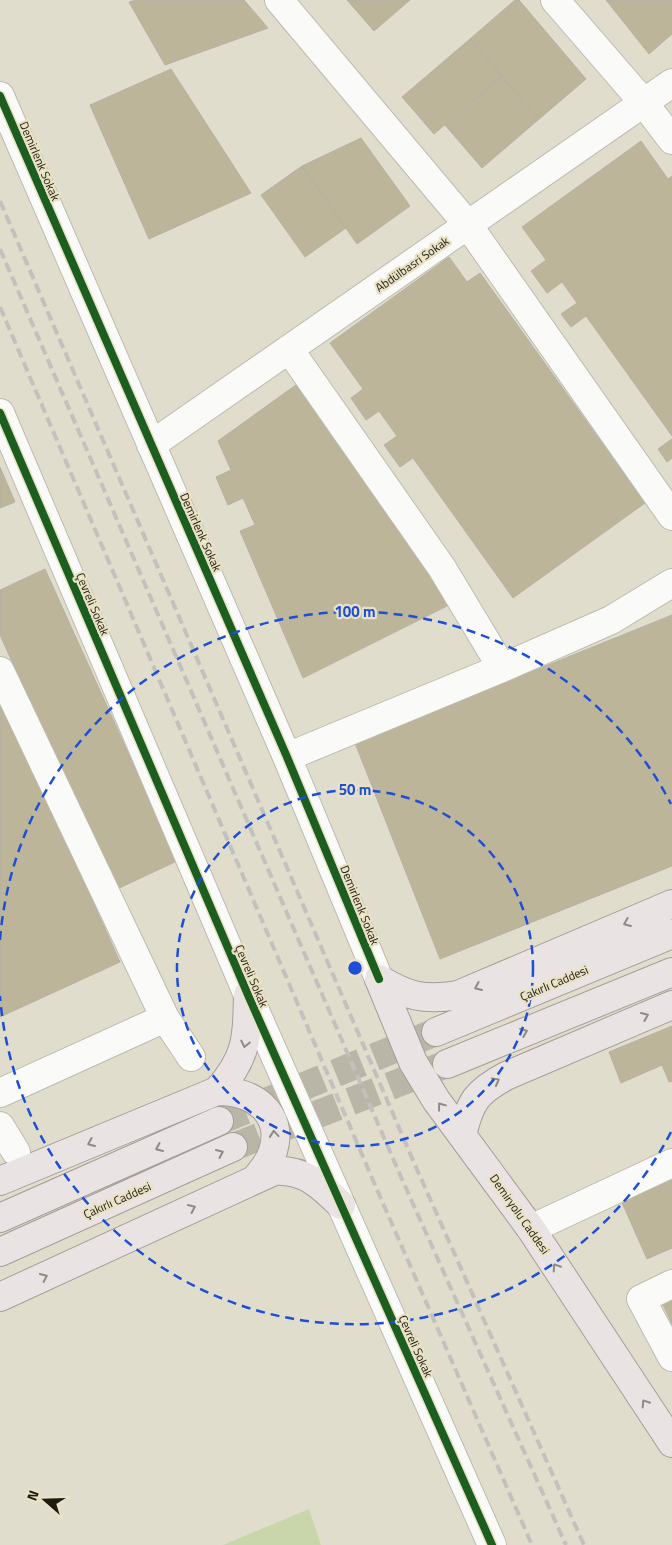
<svg xmlns="http://www.w3.org/2000/svg" width="672" height="1545" font-family="'Titillium Web',sans-serif">
<rect width="100%" height="100%" fill="#e1ddcd"/>
<path fill="#c9d6ab" d="M309 1509 321 1545H223Z"/>
<path fill="#bcb59a" stroke="#b4b2a5" d="M136 0H244L268 28 165 65 129 2Z
M347 0H410L374 31Z
M515 0H519L586 79 538 120 470 39Z
M606 0H672V34L649 54Z
M470 39 502 76 434 134 402 97Z
M171 69 251 193 149 239 90 105Z
M502 76 538 120 482 168 445 125Z
M361 138 410 206 357 244 302 166Z
M641 141 668 179 672 176V436L586 316 571 327 561 314 577 303 562 282 547 293 531 271 546 260 522 227Z
M302 166 346 228 305 257 261 195Z
M449 257 467 282 480 273 645 503 513 598 413 458 400 467 384 445 397 436 379 411 366 420 351 398 363 389 330 343Z
M300 382 457 601 303 678 240 531 255 525 243 498 228 505 216 477 231 470 218 441Z
M672 439V458L667 462 658 449Z
M0 467 15 502 0 508Z
M45 569 177 861 115 890 0 635V590Z
M672 615V866L440 959 355 743Z
M0 695 120 962 0 1017Z
M672 1026V1081L669 1082 662 1065 621 1083 609 1052Z
M672 1164V1248L647 1259 616 1189Z
M672 1287V1324L658 1294Z"/>
<g fill="none" stroke-linecap="round" stroke-linejoin="round">
<path stroke="#bab6a7" stroke-width="28" stroke-dasharray="28 14" stroke-linecap="butt" d="M219 1121 436 1032
M233 1147 447 1064"/>
<g stroke="#bebbae" stroke-width="30">
<path id="minor" d="M279 0 468 225 672 516
M555 0 644 103 672 140
M0 96 287 757 379 979
M289 349 442 568 502 668
M0 413 248 995 492 1545
M151 445 672 83
M0 671 165 1018 191 1057
M287 757 502 668 611 620 672 583
M0 1093 165 1018
M0 1126 16 1152
M531 1229 672 1163
M672 1284 641 1299 672 1357"/>
</g>
<g stroke="#a79c98" stroke-width="30">
<path id="major" d="M379 979 413 1062 436 1100 531 1229 672 1443
M379 979C407 996 424 1001 458 995L672 904
M436 1032 672 934
M447 1064 672 972
M217 1091C247 1058 247 1039 248 995
M462 1135C470 1102 476 1092 506 1076L672 1005
M0 1181 217 1091C252 1090 285 1113 273 1151 270 1161 263 1170 256 1178
M0 1218 219 1121
M0 1252 233 1147
M0 1297 274 1171C304 1169 321 1185 341 1205"/>
</g>
<use href="#minor" stroke="#fafaf8" stroke-width="28"/>
<use href="#major" stroke="#e9e4e3" stroke-width="28"/>
<path stroke="#c2c1bd" stroke-width="4" stroke-dasharray="10 5" stroke-linecap="butt" d="M0 201 415 1165 584 1545
M0 249 401 1177 566 1545
M0 307 375 1185 532 1545"/>
<g stroke="#e9e2c5" stroke-width="11">
<path id="cycleway" d="M0 96 287 757 379 979
M0 413 248 995 492 1545"/>
</g>
<use href="#cycleway" stroke="#1b5e20" stroke-width="8"/>
</g>
<defs><path id="oneway-chevron" d="M-2-3.5L2.5 0L-2 3.5" fill="none" stroke-width="1.6" stroke-linecap="round" stroke-linejoin="round" transform="scale(1.25)"/></defs>
<g stroke="#8e8a84">
<use href="#oneway-chevron" transform="translate(627 923) rotate(157)"/>
<use href="#oneway-chevron" transform="translate(478 987) rotate(157)"/>
<use href="#oneway-chevron" transform="translate(645 1016) rotate(-23)"/>
<use href="#oneway-chevron" transform="translate(524 1032) rotate(-22)"/>
<use href="#oneway-chevron" transform="translate(245 1044) rotate(102)"/>
<use href="#oneway-chevron" transform="translate(496 1081) rotate(-29)"/>
<use href="#oneway-chevron" transform="translate(441 1106) rotate(-127)"/>
<use href="#oneway-chevron" transform="translate(274 1134) rotate(-95)"/>
<use href="#oneway-chevron" transform="translate(91 1143) rotate(157)"/>
<use href="#oneway-chevron" transform="translate(159 1148) rotate(156)"/>
<use href="#oneway-chevron" transform="translate(220 1153) rotate(-24)"/>
<use href="#oneway-chevron" transform="translate(192 1208) rotate(-25)"/>
<use href="#oneway-chevron" transform="translate(556 1267) rotate(-123)"/>
<use href="#oneway-chevron" transform="translate(44 1277) rotate(-25)"/>
<use href="#oneway-chevron" transform="translate(645 1403) rotate(-123)"/>
</g>
<g fill="none" stroke="#1d4ed8" stroke-width="2.5" stroke-dasharray="9 6">
<circle cx="355" cy="968" r="178"/>
<path d="M671 1132A356 356 0 0 1 0 996M0 940A356 356 0 0 1 671 804"/>
</g>
<g text-anchor="middle" dominant-baseline="central" stroke-width="4.5" stroke-linejoin="round" paint-order="stroke">
<g font-size="12" fill="#1e1b11" stroke="#e9e2c5">
<text transform="translate(40 161) rotate(67)">Demirlenk Sokak</text>
<text transform="translate(412 264) rotate(-35)">Abdülbasri Sokak</text>
<text transform="translate(201 532) rotate(66)">Demirlenk Sokak</text>
<text transform="translate(93 604) rotate(67)">Çevreli Sokak</text>
<text transform="translate(360 905) rotate(68)">Demirlenk Sokak</text>
<text transform="translate(252 976) rotate(67)">Çevreli Sokak</text>
<text transform="translate(554 983) rotate(-23)">Çakırlı Caddesi</text>
<text transform="translate(117 1200) rotate(-24)">Çakırlı Caddesi</text>
<text transform="translate(520 1214) rotate(55)">Demiryolu Caddesi</text>
<text transform="translate(416 1346) rotate(66)">Çevreli Sokak</text>
</g>
</g>
<circle cx="355" cy="968" r="8" fill="#1d4ed8" stroke="#e9e2c5" stroke-width="2.5"/>
<g font-size="15" text-anchor="middle" font-weight="bold" fill="#1d4ed8" stroke="#e9e2c5" stroke-width="4.5" stroke-linejoin="round" paint-order="stroke">
<text x="355" y="617">100 m</text>
<text x="355" y="795">50 m</text>
</g>
<g transform="translate(45 1500) rotate(290)" stroke="#e9e2c5" stroke-width="4" paint-order="stroke">
<path d="M0-4L9 19L0 12L-9 19Z" fill="#1e1b11"/>
<text y="-8" font-size="14" font-weight="bold" text-anchor="middle" fill="#1e1b11">N</text>
</g>
</svg>
